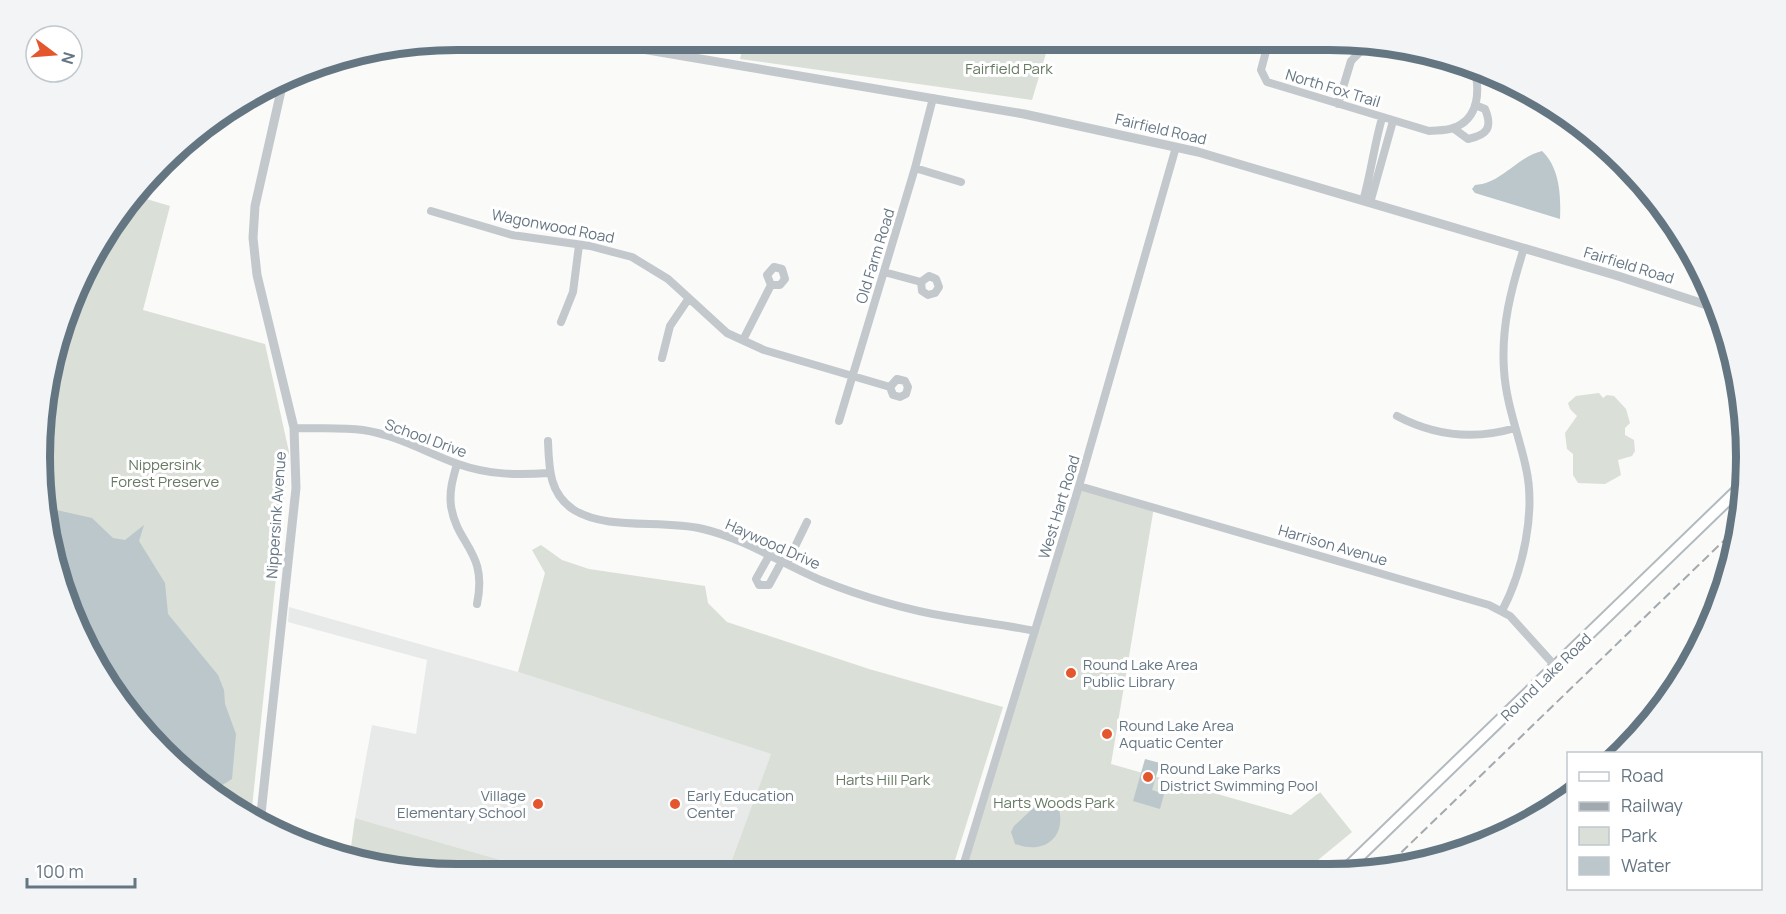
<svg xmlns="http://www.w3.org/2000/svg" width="1786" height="914" font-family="Manrope,sans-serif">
<rect width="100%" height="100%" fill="#fafaf8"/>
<path fill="#e8e9e9" d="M289 607 518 672 771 754 727 873 549 874 355 818 372 725 416 734 427 660 288 622Z"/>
<path fill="#dadfd7" d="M745 39 1050 40 1032 100 740 59Z
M133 195 170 206 143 310 265 344 289 452 251 817 162 753 82 642 43 511 47 375 95 248Z
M1599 393 1603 398 1607 395 1614 396 1626 409 1630 423 1625 428V435L1634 440 1635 451 1632 456 1618 460 1621 475 1605 484 1578 483 1573 475V454L1567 449 1565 433 1577 416 1570 409 1568 403 1576 396Z
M1079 486 1154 507 1111 764 1291 815 1320 792 1352 832 1312 865 1310 872 961 873Z
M541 545 562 560 589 569 705 586 708 603 727 622 869 669 1003 707 951 873H727L771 754 518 672 545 573 532 550Z
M355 818 549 874H430L349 861Z"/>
<path fill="#bbc7cb" d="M1542 151C1560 168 1561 196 1560 219L1475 193 1472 189 1475 185C1501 184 1517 157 1542 151Z
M43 507 92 518 113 538 125 540 144 525 139 541 165 583 168 614 218 675 224 690 225 704 236 734 232 779 214 790 162 753 82 642Z
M1145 759 1160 763 1152 790 1164 794 1160 809 1133 801Z
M1045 797 1056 800C1070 833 1048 856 1015 844L1011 832 1014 826Z"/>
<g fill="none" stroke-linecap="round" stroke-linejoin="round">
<g stroke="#b3babf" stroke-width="14">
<path id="secondary" d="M1344 871 1746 482"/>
</g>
<path stroke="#c3c8cc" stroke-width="8" d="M1269 40 1261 70 1267 82 1429 131C1436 130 1446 131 1453 128 1480 119 1480 89 1474 67
M1338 104 1351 61 1362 50
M1453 128 1468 139C1487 135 1493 128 1485 109L1475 105
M915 168 961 182
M1363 201C1371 173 1374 146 1382 118
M1370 203 1393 121
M431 211 512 235 590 246 632 257 668 279 727 333 764 350 890 387 893 395 900 397 906 394 908 387 905 381 897 379 890 387
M884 272 921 282 922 291 928 295 935 293 939 287 936 279 929 276 921 282
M561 322 573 292 579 245
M743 340 771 285H780L785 279 782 269 774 267 767 275 771 285
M662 358 670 326 689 298
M1397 416C1435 436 1475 440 1515 428
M839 421 915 168 933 98
M294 428C317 429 341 427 363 430 397 435 427 453 458 464 489 475 517 475 549 473
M548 441C549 468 549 494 574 510 608 531 662 519 703 529 746 539 782 564 823 581 860 596 910 611 950 617 978 622 1006 625 1035 631
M457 464C453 478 449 491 451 506 457 546 488 551 477 604
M1079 486 1489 605 1510 616 1556 667
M770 554 756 579 759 585H769L782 561
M787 563 807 522
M1502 611C1523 571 1536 512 1526 468 1519 435 1506 404 1504 370 1501 327 1511 289 1524 248
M961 873 1079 486 1176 147"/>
<path stroke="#c3c8cc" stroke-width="9" d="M583 39 1024 114 1198 152 1618 276 1719 309
M260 823 296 488 294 428 257 275 253 238 255 206 283 82"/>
<use href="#secondary" stroke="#fff" stroke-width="10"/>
<path stroke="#a2aab0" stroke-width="2" stroke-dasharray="9 4.5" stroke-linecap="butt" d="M1382 871 1739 526"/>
</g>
<g fill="#e4572e" stroke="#fff" stroke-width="2">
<circle cx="1071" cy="673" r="6"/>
<circle cx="1107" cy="734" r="6"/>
<circle cx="1148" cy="777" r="6"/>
<circle cx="538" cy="804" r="6"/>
<circle cx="675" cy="804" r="6"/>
</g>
<g text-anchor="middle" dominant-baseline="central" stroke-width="6" stroke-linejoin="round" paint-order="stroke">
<g font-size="15" fill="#687a64" stroke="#fff">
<text x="1009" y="68">Fairfield Park</text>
<text x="165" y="464">Nippersink<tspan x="165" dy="17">Forest Preserve</tspan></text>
<text x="883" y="779">Harts Hill Park</text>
<text x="1054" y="802">Harts Woods Park</text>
</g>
<g font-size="15" fill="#657683" stroke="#fff">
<text transform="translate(1333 88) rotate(17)">North Fox Trail</text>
<text transform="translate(1161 129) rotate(13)">Fairfield Road</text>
<text transform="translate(553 226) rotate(11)">Wagonwood Road</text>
<text transform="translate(875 256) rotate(-73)">Old Farm Road</text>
<text transform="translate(1629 265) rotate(17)">Fairfield Road</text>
<text transform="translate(426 438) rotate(20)">School Drive</text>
<text transform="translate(1059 507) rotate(-73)">West Hart Road</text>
<text transform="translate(276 515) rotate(-86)">Nippersink Avenue</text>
<text transform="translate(773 544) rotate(24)">Haywood Drive</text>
<text transform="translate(1333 545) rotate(16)">Harrison Avenue</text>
<text transform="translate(1546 677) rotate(-44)">Round Lake Road</text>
</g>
<g font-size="15" fill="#657683" stroke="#fff" text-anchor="start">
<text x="1083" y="664">Round Lake Area<tspan x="1083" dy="17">Public Library</tspan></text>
<text x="1119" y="725">Round Lake Area<tspan x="1119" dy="17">Aquatic Center</tspan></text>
<text x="1160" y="768">Round Lake Parks<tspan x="1160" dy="17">District Swimming Pool</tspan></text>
<text x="526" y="795" text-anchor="end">Village<tspan x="526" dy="17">Elementary School</tspan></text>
<text x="687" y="795">Early Education<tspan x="687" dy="17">Center</tspan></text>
</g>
</g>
<path d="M0 0H1786V914H0ZM457 50H1329A407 407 0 0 1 1736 457V457A407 407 0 0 1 1329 864H457A407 407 0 0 1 50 457V457A407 407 0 0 1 457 50Z" fill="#f3f4f5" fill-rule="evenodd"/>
<path fill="none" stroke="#657683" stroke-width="8" d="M457 50H1329A407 407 0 0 1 1736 457V457A407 407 0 0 1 1329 864H457A407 407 0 0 1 50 457V457A407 407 0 0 1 457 50Z"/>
<rect x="1567" y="752" width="195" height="138" fill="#ffffff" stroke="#c1c8cd" stroke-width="1.5"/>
<rect x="1579" y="772" width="30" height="9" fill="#ffffff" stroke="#c1c8cd" stroke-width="1.5"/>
<text x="1621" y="782" font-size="18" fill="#657683">Road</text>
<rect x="1579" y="802" width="30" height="9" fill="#a2aab0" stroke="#c1c8cd" stroke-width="1.5"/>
<text x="1621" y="812" font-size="18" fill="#657683">Railway</text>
<rect x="1579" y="827" width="30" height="18" fill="#dadfd7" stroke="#c1c8cd" stroke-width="1.5"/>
<text x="1621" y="842" font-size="18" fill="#657683">Park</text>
<rect x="1579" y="857" width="30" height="18" fill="#bbc7cb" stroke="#c1c8cd" stroke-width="1.5"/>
<text x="1621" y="872" font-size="18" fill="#657683">Water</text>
<g transform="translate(54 54) rotate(106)"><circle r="28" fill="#ffffff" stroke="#c1c8cd" stroke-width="1.5"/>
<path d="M0-4.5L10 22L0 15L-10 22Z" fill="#e4572e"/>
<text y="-9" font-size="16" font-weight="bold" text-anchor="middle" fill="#657683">N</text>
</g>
<path d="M27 878v9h108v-9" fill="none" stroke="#657683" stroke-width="3"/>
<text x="36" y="878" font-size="18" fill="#657683" stroke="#ffffff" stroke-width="4.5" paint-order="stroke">100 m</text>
</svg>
